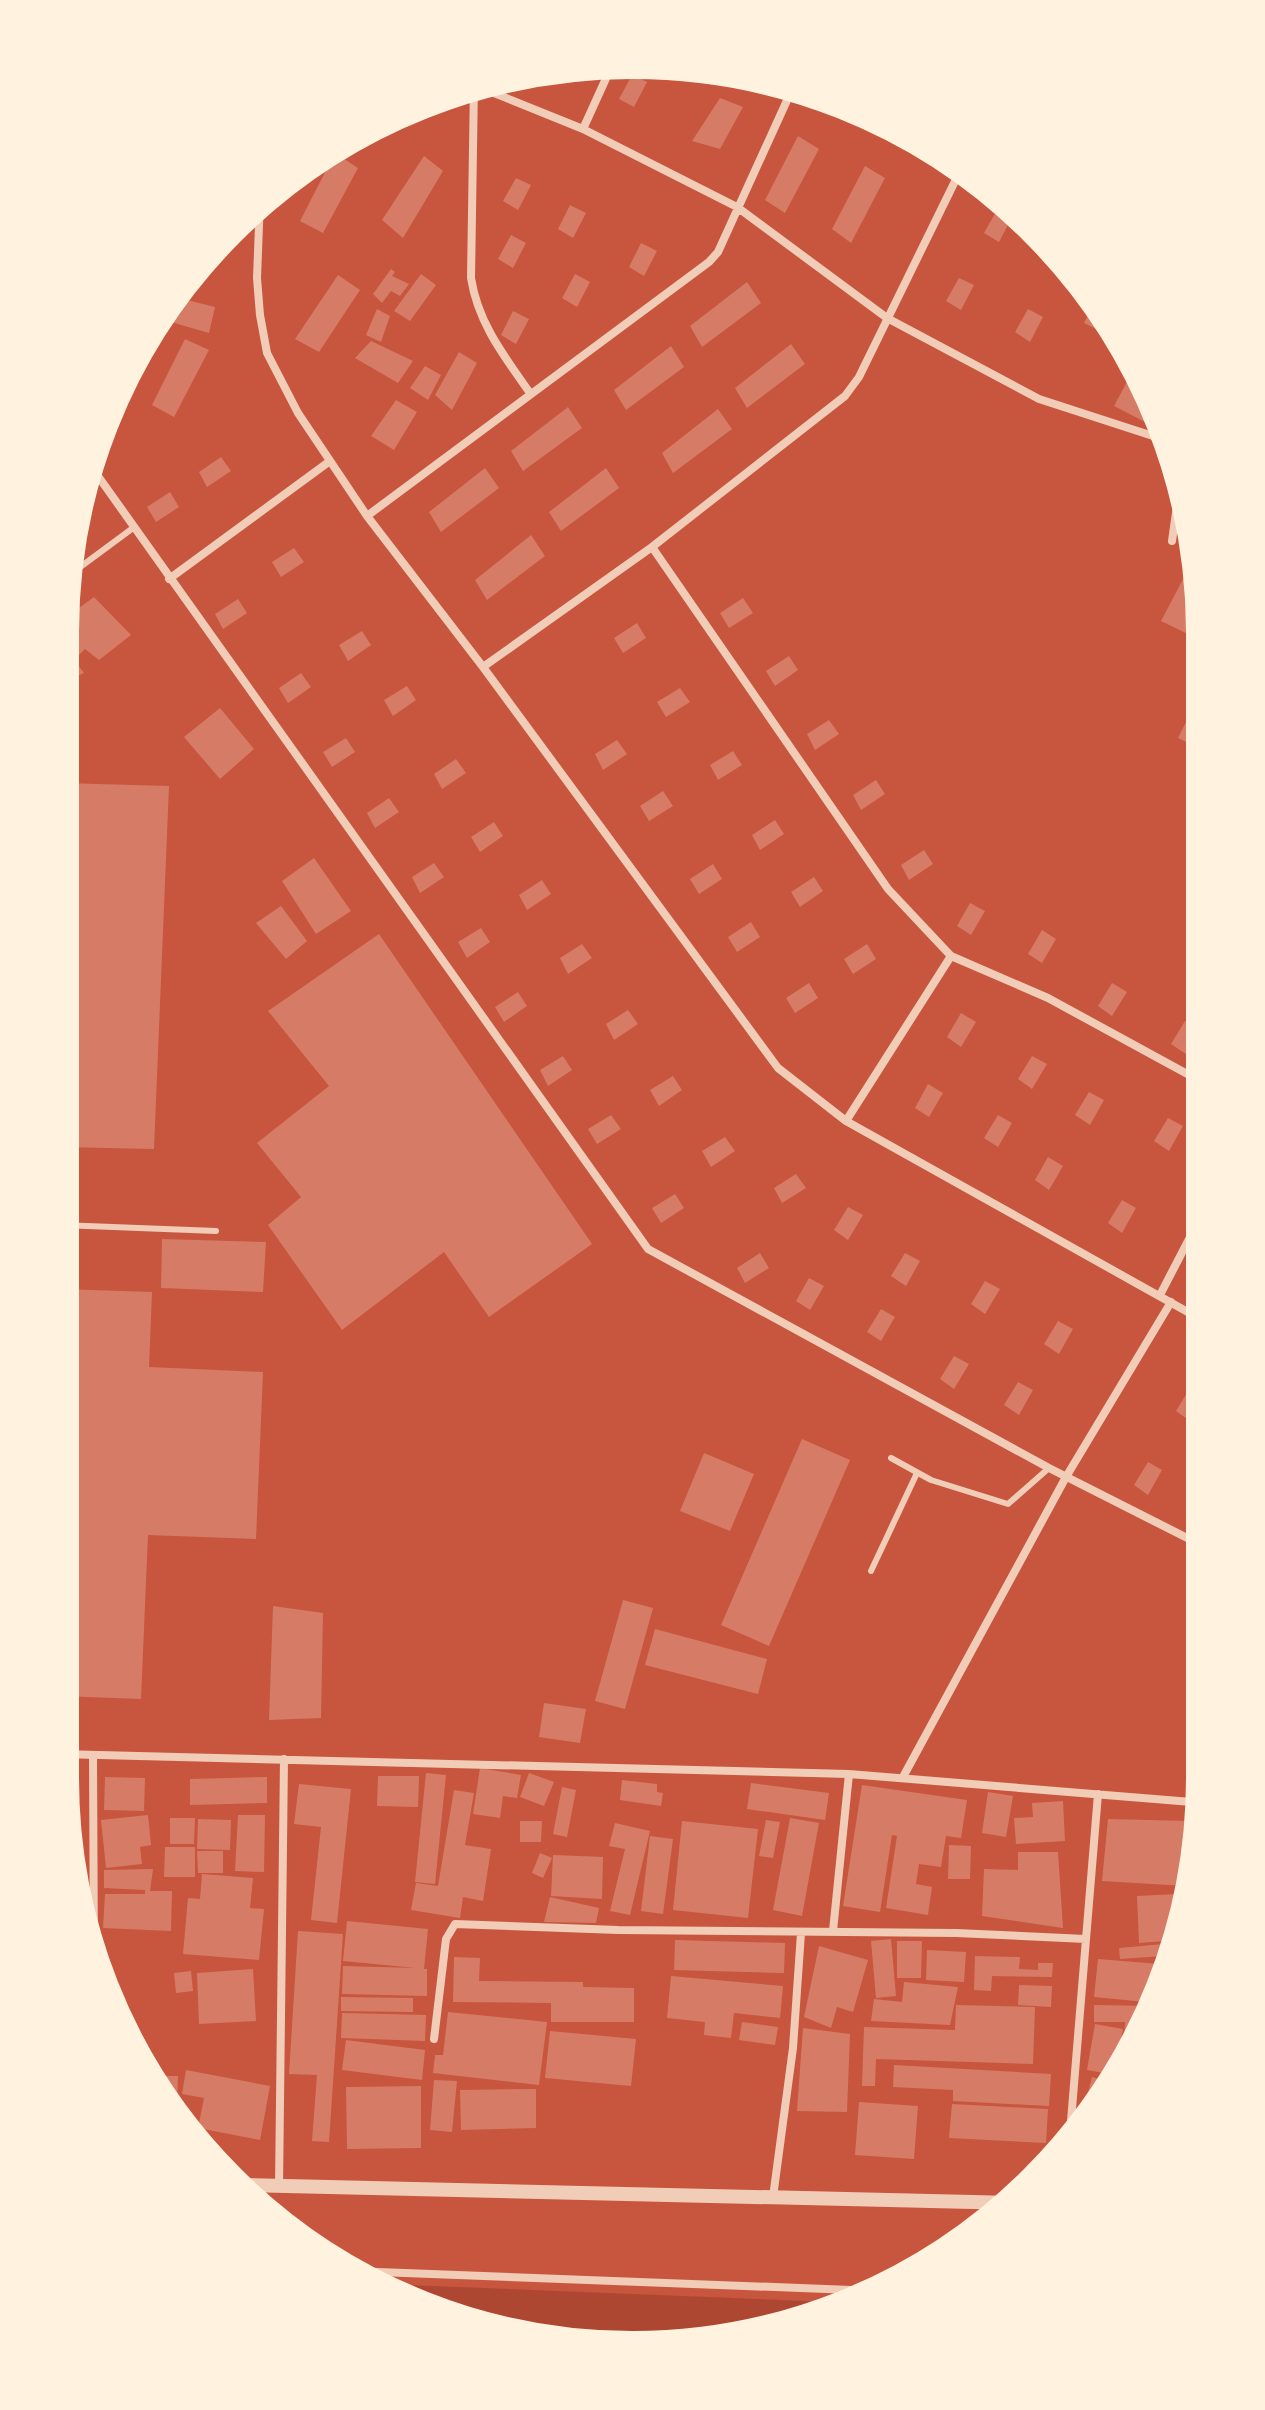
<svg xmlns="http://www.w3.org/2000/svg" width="1265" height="2410" font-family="'Source Serif 4',serif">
<rect width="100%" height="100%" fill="#c8553d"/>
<path fill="#ae4732" d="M383 2284 857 2303 670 2349 485 2331Z"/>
<path fill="#d67c66" d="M632 75 647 82 634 107 619 99Z
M720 98 743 107 720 149 692 141Z
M892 123 912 136 905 148 886 135Z
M798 136 819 149 785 213 765 200Z
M335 153 358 168 323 233 300 221Z
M424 156 443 171 403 238 382 220Z
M865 166 885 178 851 243 832 229Z
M516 178 531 185 518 210 503 201Z
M570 205 586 213 573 238 558 229Z
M997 210 1012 217 999 242 984 233Z
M511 235 526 243 513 268 498 259Z
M641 243 657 251 644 276 629 267Z
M1058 253 1070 266 1066 275 1051 266Z
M201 260 183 295 174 291 179 284Z
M391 269 395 272 392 276 409 284 400 296 391 291 382 303 373 294Z
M421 274 436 285 410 321 394 311Z
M575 274 590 282 577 307 562 298Z
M338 275 360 290 319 352 295 339Z
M959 278 974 285 961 310 946 301Z
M747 282 761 303 702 347 690 326Z
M171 296 215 307 209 333 157 318Z
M1096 300 1105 316 1119 340 1084 323Z
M377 309 390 316 381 342 366 335Z
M1028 309 1043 317 1030 342 1015 332Z
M513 311 529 319 516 344 501 335Z
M185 339 209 350 174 417 152 405Z
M371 341 413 361 398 383 355 358Z
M791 344 805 364 747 408 735 388Z
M671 346 684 367 626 410 614 390Z
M459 352 477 363 452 410 435 395Z
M425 366 441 375 428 400 410 388Z
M1135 367 1159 409 1151 425 1114 406Z
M396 400 417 412 394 450 371 436Z
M568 407 582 428 523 471 511 451Z
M718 409 732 429 673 473 662 453Z
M221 457 231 471 207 487 199 472Z
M485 468 499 488 441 532 429 512Z
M606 468 619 488 561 531 549 512Z
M170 492 179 507 156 522 147 507Z
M531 535 545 556 487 600 475 580Z
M294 548 304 562 281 577 272 562Z
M1190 566 1200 571V626L1194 637 1161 621Z
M94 597 131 635 99 660 85 649 74 660 84 673 61 684V621Z
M743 598 753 613 729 628 720 613Z
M238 599 247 613 223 629 215 614Z
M637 623 646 638 623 653 614 638Z
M362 631 371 645 348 661 339 645Z
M789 656 798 670 775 686 766 671Z
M301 673 311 687 288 703 279 688Z
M407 686 416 700 393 716 384 700Z
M680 688 690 702 666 717 657 702Z
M1200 694 1201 724V749L1178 738Z
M220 708 254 749 220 779 184 737Z
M829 720 839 734 815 750 807 734Z
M346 738 355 752 332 767 323 752Z
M617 740 627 754 603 770 595 754Z
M733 751 742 765 718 780 710 765Z
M456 759 466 773 442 789 434 774Z
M876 780 885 794 861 810 853 795Z
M61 783 169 786 154 1149 61 1147Z
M663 791 673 806 649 821 640 806Z
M389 798 399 812 375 828 367 813Z
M775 820 784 834 760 850 752 835Z
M494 822 503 836 480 852 471 837Z
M924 850 933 864 909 880 901 865Z
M314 858 351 911 316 934 282 881Z
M434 863 444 877 420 893 412 877Z
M713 864 722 879 699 894 690 879Z
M814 877 823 891 800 907 791 892Z
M542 880 551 894 527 910 519 895Z
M970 903 985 911 971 935 957 926Z
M281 906 307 941 286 959 256 923Z
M751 922 760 937 737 952 728 937Z
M481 928 490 942 467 958 458 942Z
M1042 930 1056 939 1042 963 1028 954Z
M379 934 592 1244 489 1317 444 1252 342 1330 268 1225 301 1197 257 1143 329 1086 268 1011Z
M582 944 592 958 568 974 560 958Z
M867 944 876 959 853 974 844 959Z
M809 983 818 998 795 1013 786 998Z
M1112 983 1127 992 1112 1016 1098 1006Z
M518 992 527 1006 504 1022 495 1007Z
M628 1010 638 1024 614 1040 606 1024Z
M961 1013 976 1022 961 1047 947 1037Z
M1185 1021 1200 1029 1186 1054 1171 1044Z
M563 1056 572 1070 548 1086 540 1070Z
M1032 1056 1047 1064 1032 1089 1018 1079Z
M673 1076 682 1090 659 1106 650 1090Z
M928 1084 943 1093 929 1117 915 1108Z
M1089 1092 1104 1100 1090 1125 1075 1115Z
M611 1115 621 1129 597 1144 588 1129Z
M998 1115 1012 1123 998 1147 984 1138Z
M1168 1118 1183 1126 1169 1151 1154 1141Z
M725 1137 735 1151 711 1167 702 1151Z
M1048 1157 1063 1166 1049 1190 1035 1180Z
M796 1174 806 1188 782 1203 774 1188Z
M675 1194 684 1208 661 1223 652 1208Z
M1122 1200 1136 1208 1122 1233 1108 1223Z
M848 1207 863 1215 848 1240 834 1230Z
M162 1239 266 1242 263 1292 161 1288Z
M760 1253 769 1268 745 1283 737 1268Z
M905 1253 920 1261 906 1286 891 1276Z
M809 1278 824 1286 810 1310 796 1301Z
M985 1281 1000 1289 985 1314 971 1304Z
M60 1289 152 1292 149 1367 263 1372 256 1539 148 1535 141 1699 60 1696Z
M881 1309 895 1317 881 1341 867 1332Z
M1058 1321 1073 1329 1059 1354 1044 1344Z
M954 1356 969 1364 954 1389 940 1379Z
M1018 1382 1033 1390 1019 1415 1004 1405Z
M1190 1388 1203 1395 1190 1421 1176 1411Z
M802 1439 850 1460 769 1646 721 1625Z
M704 1453 754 1474 730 1531 680 1511Z
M1148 1462 1162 1470 1148 1495 1134 1485Z
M623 1600 653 1608 625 1709 595 1701Z
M273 1606 323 1613 321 1718 269 1720Z
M655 1629 767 1659 758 1694 645 1665Z
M544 1703 586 1709 580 1743 539 1737Z
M1190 1748 1204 1749V1774L1187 1772Z
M480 1768 521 1775 517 1798 503 1796 500 1818 473 1814Z
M426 1773 446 1775 435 1884 415 1882Z
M529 1773 554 1782 544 1806 520 1797Z
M378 1776H419L418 1807 377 1806Z
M105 1777 145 1778 144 1811 104 1810Z
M267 1777V1803L190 1805V1779Z
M622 1780 657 1784V1792L663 1793 661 1806 620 1800Z
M751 1783 829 1793 825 1820 747 1809Z
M299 1784 351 1789 337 1923 311 1920 321 1827 294 1824Z
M862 1785 967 1800 961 1838 946 1836 941 1867 919 1864 916 1884 932 1887 928 1915 886 1908 897 1836 892 1835 880 1912 843 1906Z
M562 1787 576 1790 567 1837 553 1834Z
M454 1790 474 1793 465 1845 491 1849 483 1901 463 1897 460 1918 411 1910 416 1883 438 1886Z
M988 1792 1013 1796 1006 1837 982 1833Z
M1063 1801 1065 1841 1016 1844 1014 1818 1033 1817 1032 1803Z
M148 1815 151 1845 140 1847 142 1864 106 1868 101 1820Z
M238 1815H265L264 1872 235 1871Z
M170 1818H195L194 1844H170Z
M790 1818 819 1823 802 1916 773 1910Z
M198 1819 231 1820 230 1850 197 1849Z
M1108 1819 1190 1821 1186 1886 1102 1881Z
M766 1820 780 1822 773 1858 759 1856Z
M520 1821H542L541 1842H520Z
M682 1821 758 1829 748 1918 673 1910Z
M615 1823 650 1831 630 1915 610 1911 625 1849 609 1846Z
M650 1836 673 1839 663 1914 641 1911Z
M949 1845 971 1846 970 1879H948Z
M165 1847H195V1877H164Z
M197 1851H223V1873H198Z
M1018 1852H1058L1063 1928 982 1916 984 1869 1018 1870Z
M540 1853 552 1858 543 1878 532 1873Z
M553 1855 603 1857 602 1899 551 1896Z
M153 1869 150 1891H172L171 1931 103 1928 105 1894H145V1890L104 1888V1870Z
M202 1874 253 1878 250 1908 264 1909 259 1960 183 1954 188 1898 200 1899Z
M1176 1894 1178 1940 1139 1943 1137 1896Z
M550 1897 599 1908 596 1923 544 1922Z
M347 1921 428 1929 424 1969H427V1996L342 1994 343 1966 416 1968 343 1961Z
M298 1931 343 1934 329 2142 312 2141 317 2075 289 2074Z
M891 1939 896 1996 876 1998 871 1941Z
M675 1940 785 1943 784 1973 674 1970Z
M897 1941H922L921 1978H897Z
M1163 1944 1164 1956 1120 1959 1119 1948Z
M819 1946 868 1960 853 2012 837 2007 831 2028 804 2017Z
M927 1950 966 1952 964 1982 926 1980Z
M975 1956 1020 1957 1019 1969 1038 1970V1963H1053L1052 1977 992 1976 991 1991 974 1990Z
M454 1957 480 1958 479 1981 583 1982V1987L634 1988V2022H551V2003L453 2002Z
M1098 1959 1171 1965 1156 2003 1094 1997Z
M253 1969 256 2021 199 2024 197 1973Z
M191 1971 193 1991 176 1993 174 1973Z
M671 1976 783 1986 780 2018 734 2013 731 2038 704 2035 705 2022 667 2018Z
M904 1982 958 1987 950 2025 871 2021 874 1999 902 2002Z
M1019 1985 1052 1986 1051 2007 1018 2005Z
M341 1997 413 1998V2012L341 2011Z
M956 2005 1035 2007 1033 2064 876 2059 875 2086H862L864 2027 955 2030Z
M1094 2005 1155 2006 1138 2043H1124L1125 2022H1094Z
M448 2012 547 2022 539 2085 433 2073 435 2055H443Z
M342 2013 426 2015 425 2041 341 2038Z
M742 2022 778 2027 775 2045 739 2040Z
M1095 2024 1123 2029 1115 2075 1087 2070Z
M803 2028 850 2034 847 2112 797 2111Z
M550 2031 636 2039 631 2086 545 2078Z
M346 2040 425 2050 422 2080 342 2070Z
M894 2065 1051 2074 1049 2106 953 2101V2090L893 2087Z
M186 2070 270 2086 260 2140 198 2128 204 2098 182 2094Z
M154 2076H178L177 2101H165Z
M1092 2077 1114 2083 1094 2115 1083 2112Z
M434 2080 457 2081 452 2132 430 2130Z
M421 2086V2148L347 2149 346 2087Z
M536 2089V2128L461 2130 460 2090Z
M859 2102 918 2106 914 2159 855 2155Z
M952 2104 1048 2109 1046 2143 949 2138Z
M171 2112H188V2135L179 2126Z"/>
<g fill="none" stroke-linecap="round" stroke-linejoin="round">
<path stroke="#f1ccb7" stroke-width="6" d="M64 579 133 528
M61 1225 216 1231
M891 1458 931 1480 1008 1504 1049 1468
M871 1571 917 1473"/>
<path stroke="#f1ccb7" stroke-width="8" d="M474 84 471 278C478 323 504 356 530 393
M474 85 583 129 737 207 887 318 1039 399 1153 436 1167 447 1174 460
M583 129 613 63
M260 199 257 278 260 315 267 353 298 413 367 516 483 667 778 1068 846 1121 1202 1320
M88 462 648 1249 1049 1468 1203 1546
M367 516 709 262 718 252 794 85
M1172 541 1180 484
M652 547 888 889 951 956 1048 998 1202 1082
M169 579 330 461
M483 667 652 547 845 396 859 377 961 169
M846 1121 951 956
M1160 1295 1202 1214
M60 1754 849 1774 1204 1803
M93 1755 94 1969
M903 1777 1066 1477 1171 1302
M833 1931 849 1774
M434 2039 446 1939 455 1924 618 1930 956 1933 1086 1939
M1069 2145 1098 1794
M279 2188 284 1759
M773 2197 793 2048 801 1933
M352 2271 877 2291"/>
<path stroke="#f1ccb7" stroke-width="14" d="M242 2185 1015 2203"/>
</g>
<path d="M0 0H1265V2410H0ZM632 74H633A558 558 0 0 1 1191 632V1778A558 558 0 0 1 633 2336H632A558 558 0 0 1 74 1778V632A558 558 0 0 1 632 74Z" fill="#fff3e0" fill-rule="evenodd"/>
<path fill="none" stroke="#fff3e0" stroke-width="10" d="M632 74H633A558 558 0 0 1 1191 632V1778A558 558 0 0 1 633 2336H632A558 558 0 0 1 74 1778V632A558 558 0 0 1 632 74Z"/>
</svg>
